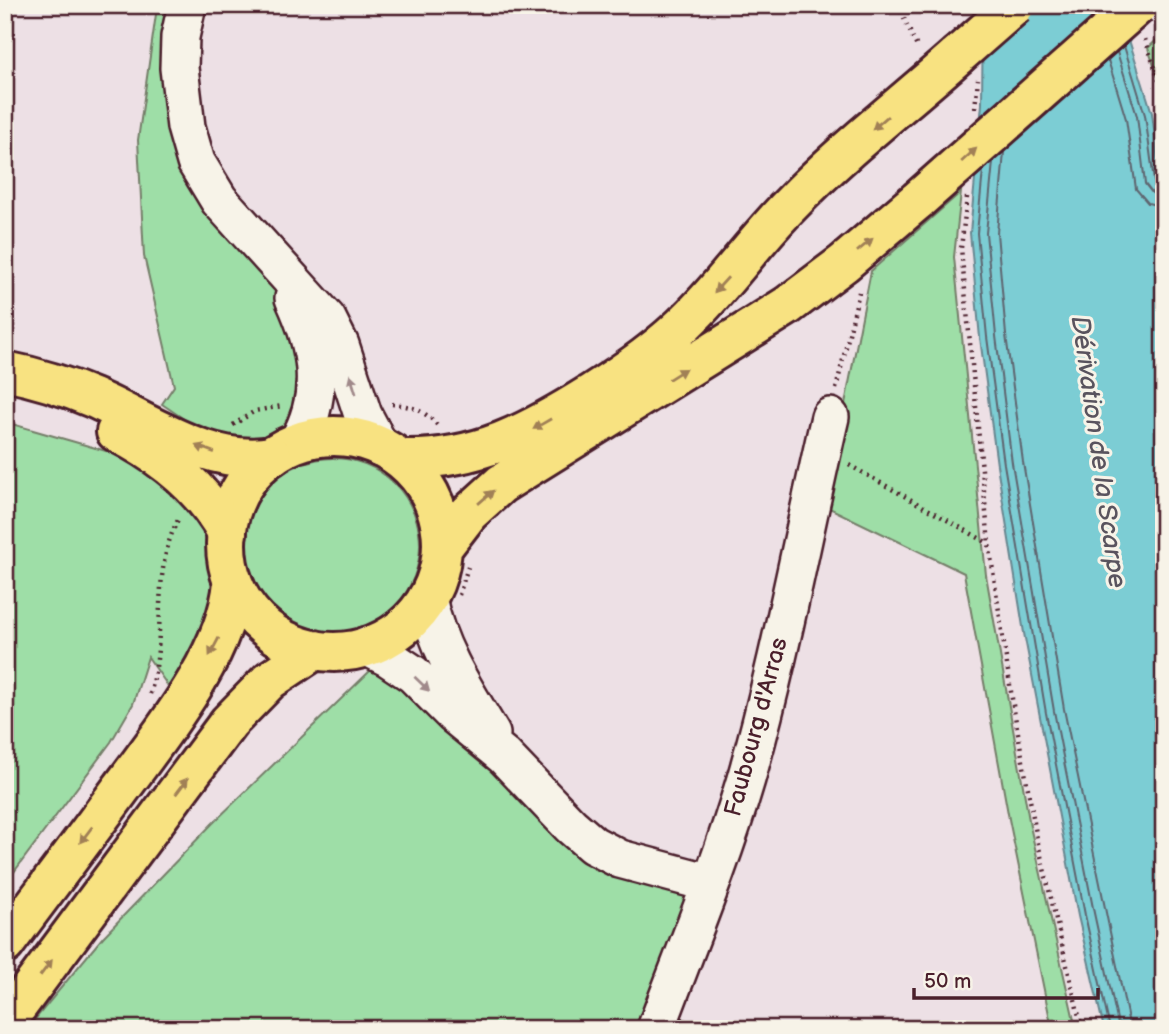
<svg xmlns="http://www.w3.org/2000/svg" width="1169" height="1034" font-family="'Balsamiq Sans',sans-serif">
<rect width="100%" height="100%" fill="#ede0e5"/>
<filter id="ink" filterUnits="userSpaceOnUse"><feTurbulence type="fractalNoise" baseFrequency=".0143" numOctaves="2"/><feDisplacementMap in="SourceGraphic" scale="14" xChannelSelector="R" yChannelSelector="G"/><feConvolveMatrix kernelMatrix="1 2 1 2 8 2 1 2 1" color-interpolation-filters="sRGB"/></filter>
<g filter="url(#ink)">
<path fill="#9edea7" stroke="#747e69" stroke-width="2" d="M160 5H179L165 57 256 261 287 307 303 357 292 422C233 461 214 439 162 404L174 386 144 256 138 140 156 14Z
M1164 33V95L1148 48Z
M961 192 954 257 986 575 1030 826 1076 1029H1052L1009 819 964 573 825 506 871 271Z
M5 422 113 453 159 477 207 527 214 568 212 605 202 639 170 689 148 657 133 704 111 742 5 884Z
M246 545a87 87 0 1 1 174 0a87 87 0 1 1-174 0Z
M371 670 402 686 656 886 692 898 658 1010 711 1029H27L103 937 212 824Z"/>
<path fill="#7ccdd4" stroke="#688790" stroke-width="2" d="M983 5H1118L1152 113 1164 208V1029H1104L1078 916 1024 633 997 465 980 338 970 233 982 104Z"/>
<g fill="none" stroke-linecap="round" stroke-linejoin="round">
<path stroke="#5e656f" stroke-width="2" d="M1124 46 1145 115 1154 181 1158 187 1164 188
M1117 52 1137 116 1145 184 1152 193 1164 197
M1108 60 1126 119 1136 189 1148 203 1164 207
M1004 152 997 233 1006 335 1023 462 1064 709 1130 1029
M993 162 986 233 996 336 1012 463 1054 711 1094 913 1119 1029
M983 170 977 233 987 337 1004 464 1046 713 1085 915 1110 1029"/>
<g stroke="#4a1f2b" stroke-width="42">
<path id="minor" d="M187 5 180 37 179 68 186 127 196 162 219 200 327 319 340 345 363 415 380 447
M294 298C317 348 326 393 298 442
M427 598C437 648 465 691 491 734
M366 646 389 658 413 674 453 714 504 756 571 826 593 845 620 859 710 883
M656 1029C687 946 721 864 746 779 780 660 802 538 830 417"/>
</g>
<g stroke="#4a1f2b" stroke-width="44">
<path id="major" d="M226 544a108 108 0 1 1 216 0a108 108 0 1 1-216 0Z
M401 459C477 461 530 432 592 393 628 370 663 346 693 315 728 280 756 239 791 204 842 151 902 105 957 56
M442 548 469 513 501 484 787 306 844 263 918 200
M5 944C43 893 82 842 120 790 162 733 227 654 233 582
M5 1023 229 722 270 680 315 650"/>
</g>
<g stroke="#4a1f2b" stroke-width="44">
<path id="highway" d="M5 371C35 377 65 386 93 398 149 422 208 467 272 456
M116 432C161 455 203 487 227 533"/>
</g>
<path stroke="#4a1f2b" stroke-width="4.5" stroke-dasharray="2 5" stroke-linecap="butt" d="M898 5 918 49
M1145 39 1164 95
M975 108 978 79
M967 197 961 248 989 544 1013 705 1037 839 1082 1029
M836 389 859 292
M392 404C411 405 427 412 439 427
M233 425 255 411 282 406
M849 465 988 543
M459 595 468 567
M150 694C168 636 149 573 179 518"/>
<use href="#minor" stroke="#f7f3e8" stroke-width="37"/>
<use href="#major" stroke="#f8e281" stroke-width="38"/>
<use href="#highway" stroke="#f8e281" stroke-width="38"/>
<g stroke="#4a1f2b" stroke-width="44" stroke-linecap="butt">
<path id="major-bridge" d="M957 56 1015 5
M918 200 1138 5"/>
</g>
<use href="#major-bridge" stroke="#f8e281" stroke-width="38"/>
</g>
<defs><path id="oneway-solid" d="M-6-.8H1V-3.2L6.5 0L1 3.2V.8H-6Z" transform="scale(1.75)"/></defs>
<g fill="#a18056">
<use href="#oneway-solid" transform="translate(880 123) rotate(139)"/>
<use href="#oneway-solid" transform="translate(969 155) rotate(-42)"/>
<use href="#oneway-solid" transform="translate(865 245) rotate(-40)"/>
<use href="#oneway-solid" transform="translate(721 285) rotate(132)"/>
<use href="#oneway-solid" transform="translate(677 374) rotate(-32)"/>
<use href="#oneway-solid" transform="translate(542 424) rotate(150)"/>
<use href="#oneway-solid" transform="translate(205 449) rotate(-160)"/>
<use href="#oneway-solid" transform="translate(486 497) rotate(-41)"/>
<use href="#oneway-solid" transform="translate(214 647) rotate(118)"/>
<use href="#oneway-solid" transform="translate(182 786) rotate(-53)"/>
<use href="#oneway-solid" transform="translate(86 835) rotate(127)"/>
<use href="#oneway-solid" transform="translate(46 968) rotate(-53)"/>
</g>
<g fill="#a0898a">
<use href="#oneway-solid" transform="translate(353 384) rotate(-107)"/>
<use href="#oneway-solid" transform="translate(422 684) rotate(44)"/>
</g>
</g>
<g text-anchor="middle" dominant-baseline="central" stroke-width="6" stroke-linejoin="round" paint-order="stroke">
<g font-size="24" fill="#4a1f2b" stroke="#f7f3e8">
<text transform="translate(756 727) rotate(-75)">Faubourg d'Arras</text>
</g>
<g font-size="26" font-style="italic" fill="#59535e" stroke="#f7f3e8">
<text transform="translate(1098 452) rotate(82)">Dérivation de la Scarpe</text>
</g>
</g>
<rect width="1169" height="1034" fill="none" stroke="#f7f3e8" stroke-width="28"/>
<rect x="14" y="14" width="1141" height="1006" fill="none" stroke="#4a1f2b" stroke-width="2.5" filter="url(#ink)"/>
<path d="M914 988v10h184v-10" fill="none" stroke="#4a1f2b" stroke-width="3.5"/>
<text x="924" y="988" font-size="21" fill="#4a1f2b" stroke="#f7f3e8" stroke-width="5" paint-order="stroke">50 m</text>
</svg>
